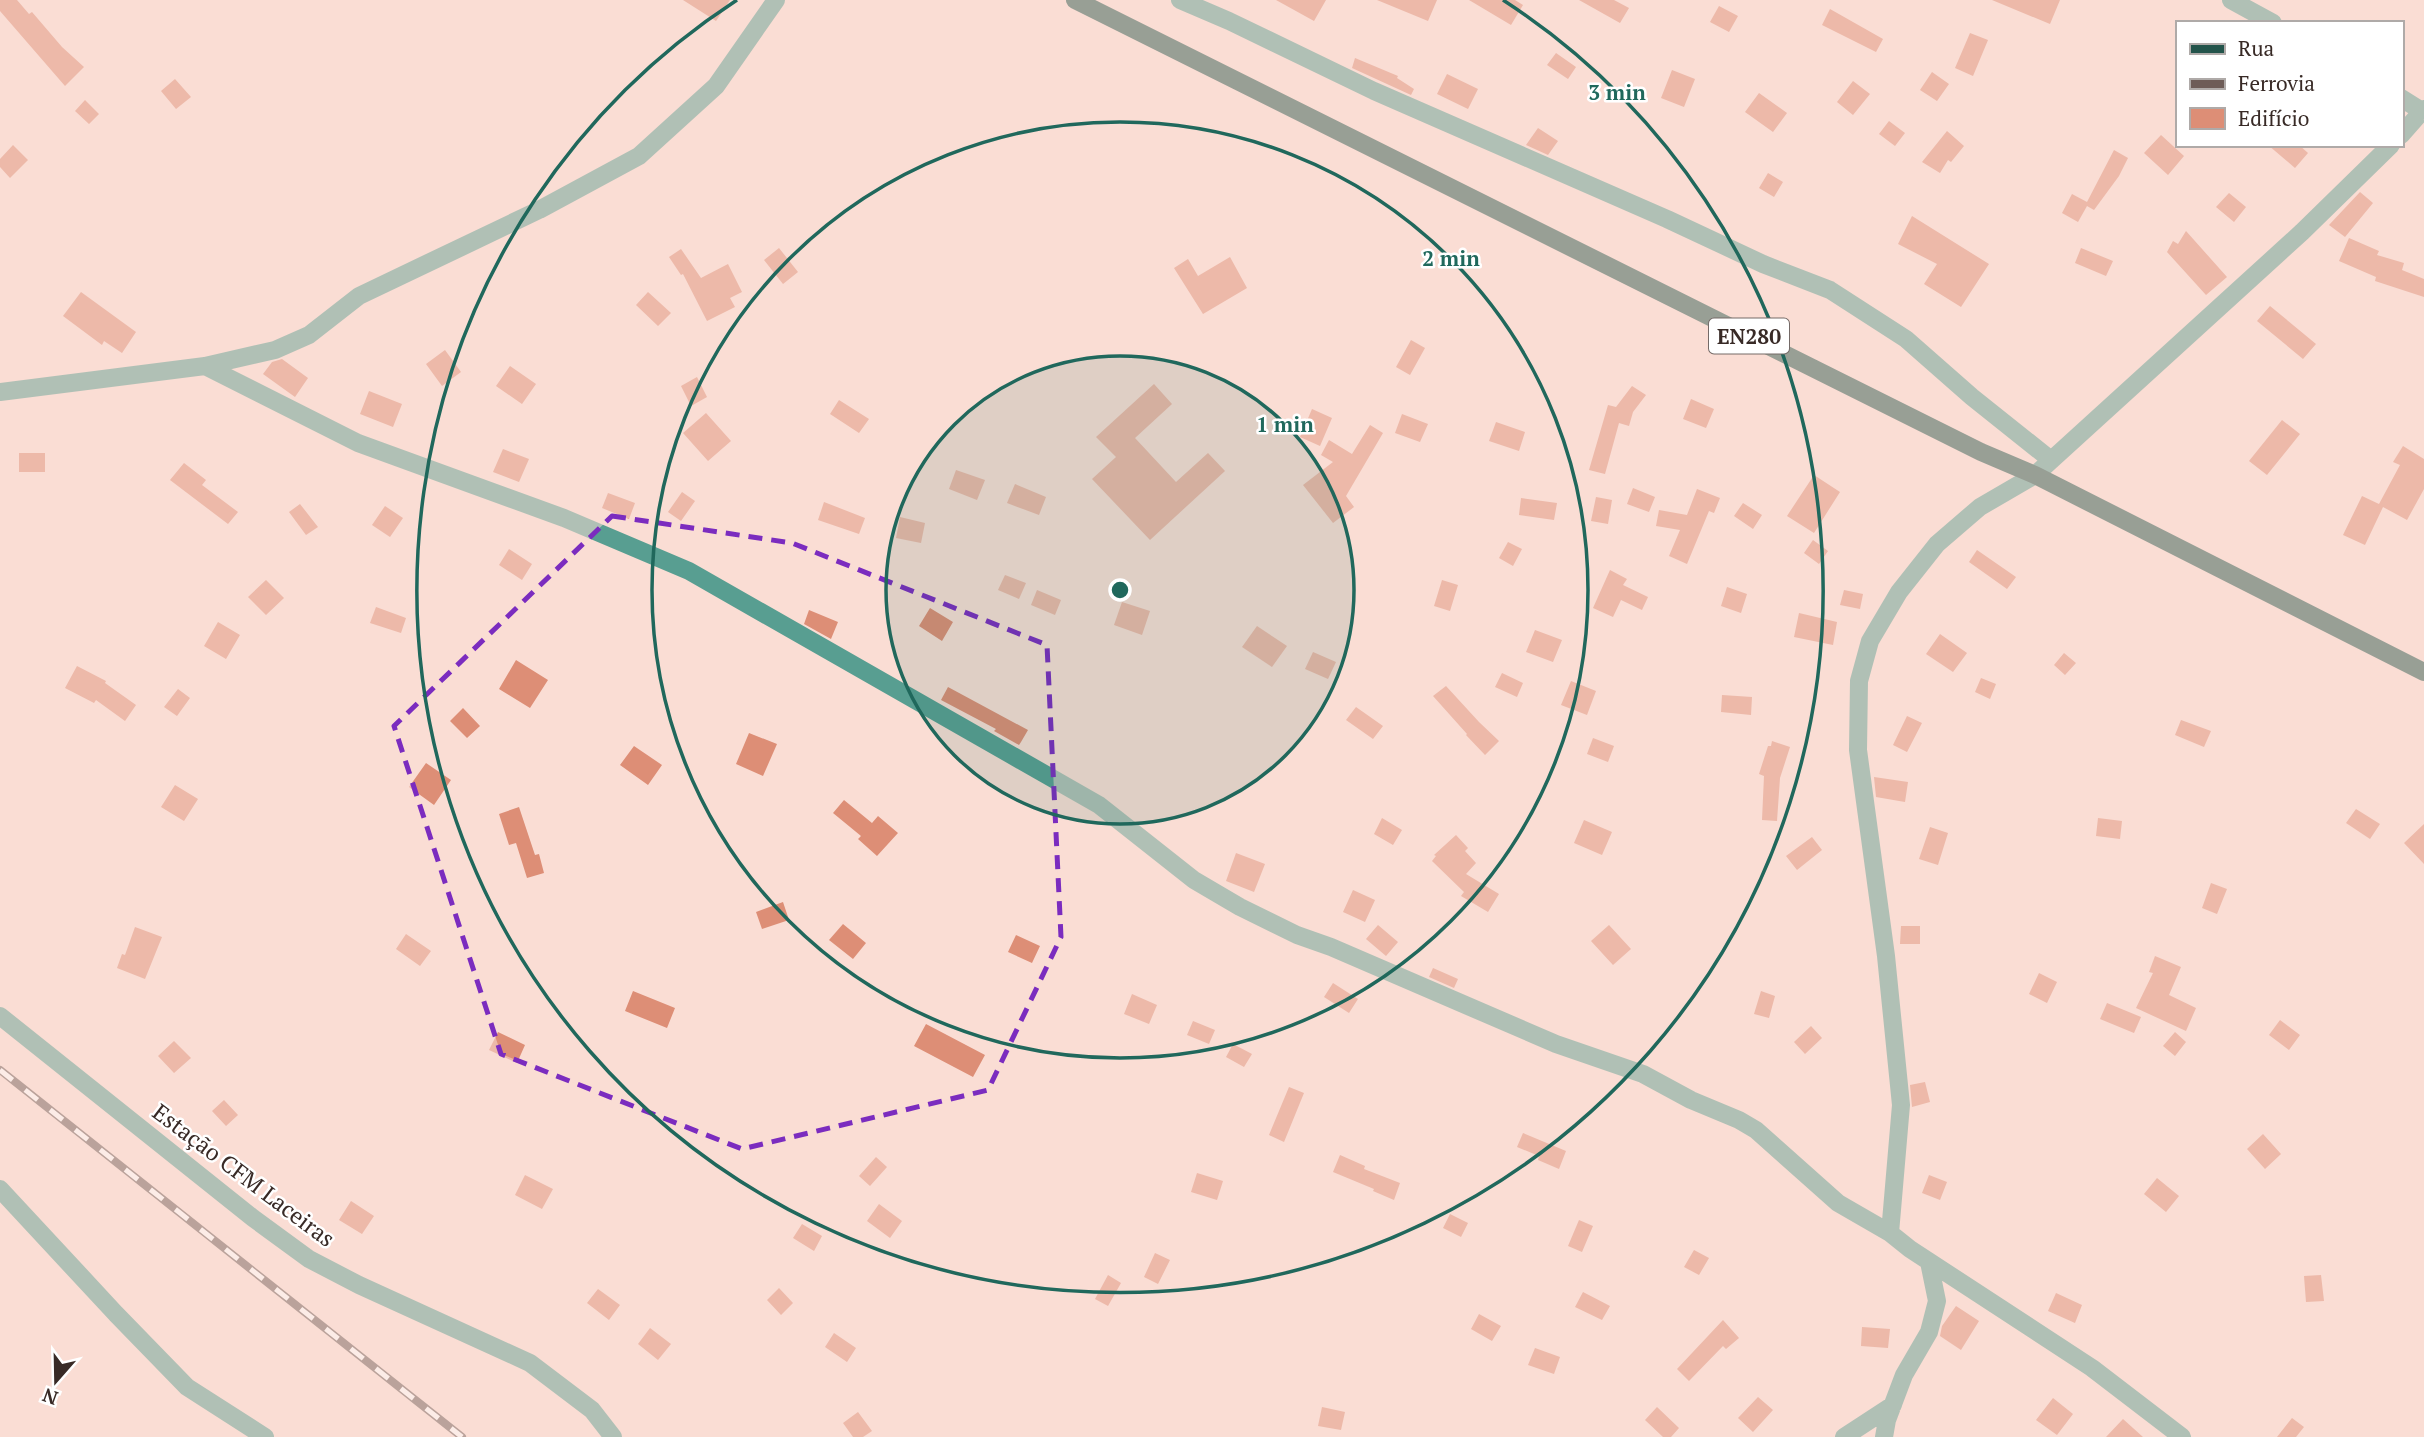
<svg xmlns="http://www.w3.org/2000/svg" width="2424" height="1437" font-family="'PT Serif',serif">
<rect width="100%" height="100%" fill="#faddd4"/>
<path fill="#dd8e76" d="M0 0H17L29 14 32 12 62 47 84 67 65 86 0 11Z
M683 0H730L716 21Z
M1276 0H1326L1314 21Z
M1377 0H1437L1428 21Z
M1469 0H1515L1523 5 1511 25Z
M1579 0H1614L1629 8 1620 23Z
M1992 0H2060L2050 24Z
M1719 6 1738 16 1729 32 1710 22Z
M1830 9 1883 39 1876 52 1822 25Z
M1970 33 1988 40 1973 76 1955 68Z
M1556 53 1576 67 1568 79 1547 65Z
M1355 58 1398 76 1397 78 1414 89 1411 95 1352 68Z
M1672 70 1695 79 1684 107 1661 98Z
M1932 72 1949 84 1937 101 1920 90Z
M1447 74 1478 89 1468 109 1437 94Z
M175 79 191 97 176 109 161 91Z
M1853 81 1870 94 1853 115 1837 102Z
M1759 93 1787 113 1773 132 1745 112Z
M85 100 99 114 89 124 75 111Z
M1889 121 1905 133 1895 146 1879 134Z
M1538 128 1558 141 1548 155 1526 145Z
M1947 131 1964 146 1951 162 1948 160 1940 173 1922 162Z
M2161 135 2184 156 2168 175 2144 153Z
M13 145 28 160 10 178 0 167V159Z
M2268 145H2299L2308 153 2295 168Z
M2114 150 2128 158 2119 176 2094 210 2087 206 2078 222 2062 213 2072 194 2087 202Z
M1768 173 1783 182 1774 197 1759 188Z
M2360 192 2373 203 2345 237 2329 225Z
M2229 193 2246 207 2234 222 2216 207Z
M1912 216 1989 264 1961 307 1924 284 1937 264 1898 244Z
M2186 231 2227 277 2206 295 2167 252 2173 241 2178 244Z
M2349 238 2379 251 2377 255 2404 263 2402 270 2424 279V297L2375 281 2376 277 2339 261Z
M779 248 798 272 783 284 764 260Z
M2081 248 2113 261 2106 276 2075 263Z
M681 249 701 278 728 264 742 292 730 298 735 307 707 321 683 274 681 275 669 257Z
M1230 257 1247 288 1203 314 1174 268 1188 259 1198 276Z
M81 292 136 332 122 353 104 341 102 345 63 316Z
M648 292 671 313 658 326 636 305Z
M2270 306 2316 344 2303 359 2257 321Z
M1411 340 1425 348 1410 375 1396 367Z
M445 350 461 372 442 386 426 364Z
M282 359 308 378 295 397 263 374 272 362Z
M510 366 536 384 522 404 496 386Z
M697 377 707 397 691 406 681 386Z
M1154 384 1172 404 1135 438 1176 482 1208 453 1225 471 1150 540 1092 479 1116 457 1096 437Z
M1632 386 1646 395 1633 412 1629 426 1619 423 1605 474 1589 470 1608 405 1616 407Z
M369 391 402 404 393 427 360 414Z
M1691 399 1714 409 1706 428 1683 419Z
M839 400 869 419 859 433 830 414Z
M1312 409 1332 418 1320 446 1300 437Z
M706 413 731 441 708 461 683 433Z
M1402 414 1428 424 1420 442 1395 433Z
M2282 420 2300 434 2267 475 2249 461Z
M1496 422 1525 432 1519 451 1489 441Z
M1370 425 1383 433 1346 496 1354 507 1333 523 1303 485 1333 462 1321 455 1329 440 1352 454Z
M2403 446 2424 459V489L2407 520 2383 507 2365 545 2343 535 2362 496 2379 504 2400 465 2393 462Z
M503 449 529 459 519 482 493 472Z
M19 453H45V472H19Z
M184 463 206 480 202 485 238 512 228 524 170 480Z
M956 470 985 480 977 500 949 489Z
M1814 475 1840 492 1814 533 1787 516Z
M1015 484 1046 497 1039 515 1007 503Z
M1633 488 1655 497 1649 512 1627 504Z
M1697 489 1720 498 1714 513 1709 511 1687 564 1669 556 1680 530 1656 526 1659 510 1687 515Z
M682 492 695 501 681 521 668 512Z
M608 493 635 503 629 519 602 508Z
M1596 497 1612 500 1608 524 1591 521Z
M1521 498 1557 503 1554 520 1519 515Z
M824 502 865 518 859 534 818 520Z
M1743 503 1762 515 1753 529 1734 516Z
M300 504 318 527 306 535 289 512Z
M385 506 403 518 390 537 372 525Z
M900 517 925 523 921 543 896 538Z
M1813 540 1828 551 1819 564 1804 553Z
M1508 542 1522 549 1513 566 1499 558Z
M509 549 532 564 522 580 499 565Z
M1977 550 2016 577 2007 589 1969 562Z
M1610 570 1627 579 1623 585 1648 597 1642 610 1621 600 1613 617 1593 608Z
M1005 575 1026 583 1019 599 998 590Z
M266 580 284 598 266 615 248 597Z
M1442 580 1458 585 1450 611 1434 606Z
M1727 587 1747 594 1741 613 1721 606Z
M1037 590 1061 600 1055 615 1031 605Z
M1844 590 1863 594 1860 609 1840 605Z
M1122 602 1150 611 1142 635 1114 625Z
M376 607 406 618 401 633 370 623Z
M930 608 953 622 942 641 919 626Z
M809 610 838 622 831 639 804 624Z
M1799 613 1837 622 1833 645 1794 637Z
M218 622 240 635 226 659 204 646Z
M1257 626 1287 646 1272 667 1242 647Z
M1535 630 1562 640 1553 662 1526 652Z
M1940 634 1967 653 1953 672 1926 654Z
M1313 652 1336 662 1328 679 1305 669Z
M2064 653 2076 663 2065 675 2054 665Z
M516 660 548 680 530 708 499 689Z
M77 666 106 681 105 683 136 705 125 721 96 700 94 703 65 688Z
M1502 673 1523 683 1517 697 1495 687Z
M1981 678 1996 684 1990 699 1975 692Z
M1571 681 1596 691 1587 715 1561 705Z
M1446 686 1479 722 1499 741 1485 755 1466 735 1467 734 1433 696Z
M948 687 1028 730 1021 742 1019 745 994 731 996 729 941 700Z
M178 689 190 698 177 716 164 707Z
M1722 695 1752 697 1751 715 1721 712Z
M1356 707 1383 726 1373 739 1346 720Z
M463 708 480 726 467 738 450 721Z
M1907 716 1922 723 1907 752 1893 745Z
M2181 720 2211 731 2204 747 2175 735Z
M749 733 777 744 763 776 736 764Z
M1593 738 1614 746 1608 762 1587 754Z
M1772 741 1790 747 1780 778 1777 821 1762 820 1764 776 1759 774 1768 746H1771Z
M634 746 662 765 648 785 620 765Z
M426 763 451 780 434 805 409 787Z
M1874 777 1908 782 1905 802 1876 797Z
M175 785 198 799 184 821 161 807Z
M844 800 872 823 878 816 898 833 877 856 858 839 861 836 833 813Z
M519 807 535 855 539 854 544 873 527 878 516 843 509 845 499 814Z
M2356 809 2380 824 2370 839 2346 823Z
M1382 818 1402 830 1393 845 1374 834Z
M2098 818 2122 821 2120 839 2096 836Z
M1584 820 1612 832 1602 855 1574 843Z
M2424 824V864L2404 843Z
M1930 827 1948 833 1938 865 1919 859Z
M1456 835 1468 848 1465 851 1476 863 1466 874 1499 894 1488 912 1461 896 1464 892 1432 861 1436 856 1434 855Z
M1812 837 1822 850 1797 870 1786 856Z
M1236 853 1265 864 1254 892 1226 881Z
M2211 883 2227 889 2217 914 2202 908Z
M1353 890 1375 900 1365 922 1343 912Z
M783 902 789 920 762 929 756 912Z
M843 924 866 943 853 959 829 940Z
M1378 925 1398 942 1386 956 1366 939Z
M1609 925 1631 949 1613 965 1591 941Z
M1901 926H1920V944H1900Z
M135 927 162 937 145 979 117 968 122 954 125 955Z
M406 934 431 951 420 966 396 949Z
M1016 935 1040 946 1032 963 1008 952Z
M2155 956 2181 967 2169 995 2196 1008 2186 1031 2136 1008 2153 973 2149 972Z
M1433 968 1458 979 1454 988 1429 977Z
M2039 973 2057 982 2047 1003 2029 994Z
M1333 983 1358 999 1349 1013 1324 997Z
M633 991 675 1008 667 1028 625 1011Z
M1761 991 1775 996 1769 1018 1754 1014Z
M1132 994 1157 1005 1149 1024 1124 1014Z
M2107 1003 2141 1017 2134 1033 2100 1019Z
M2280 1020 2300 1035 2289 1050 2269 1035Z
M1193 1021 1215 1030 1209 1044 1187 1035Z
M926 1024 985 1055 973 1077 914 1046Z
M1811 1026 1822 1038 1805 1054 1794 1042Z
M498 1032 525 1045 517 1063 489 1050Z
M2175 1032 2186 1042 2175 1056 2163 1046Z
M174 1041 191 1058 174 1073 158 1056Z
M1233 1044 1252 1054 1244 1067 1226 1057Z
M1925 1082 1930 1102 1912 1107 1910 1085Z
M1289 1087 1304 1093 1284 1142 1269 1135Z
M224 1100 238 1115 226 1126 212 1111Z
M1523 1133 1566 1151 1559 1169 1538 1160 1539 1156 1517 1147Z
M2263 1134 2281 1154 2265 1169 2247 1149Z
M1340 1155 1365 1166 1364 1169 1400 1183 1394 1200 1373 1191 1374 1189 1333 1172Z
M876 1157 887 1167 870 1186 859 1176Z
M1197 1173 1223 1181 1217 1200 1191 1192Z
M525 1175 553 1189 542 1209 515 1195Z
M1929 1175 1947 1182 1940 1200 1922 1193Z
M2157 1178 2179 1196 2166 1212 2144 1194Z
M351 1201 374 1216 362 1234 339 1220Z
M879 1204 902 1221 890 1238 867 1221Z
M1450 1214 1468 1223 1461 1237 1443 1228Z
M1579 1220 1593 1226 1582 1252 1568 1246Z
M802 1224 822 1236 814 1251 793 1238Z
M1694 1250 1709 1258 1699 1275 1684 1267Z
M1155 1253 1170 1260 1158 1284 1144 1277Z
M1108 1275 1121 1283 1108 1306 1095 1299Z
M2321 1275 2324 1301 2306 1302 2304 1276Z
M779 1288 793 1303 781 1315 767 1300Z
M598 1289 620 1305 609 1320 587 1303Z
M1583 1292 1610 1306 1602 1320 1575 1307Z
M2056 1293 2082 1305 2075 1323 2048 1311Z
M1956 1306 1979 1321 1961 1350 1940 1336 1942 1326Z
M1479 1314 1501 1326 1492 1341 1471 1329Z
M1723 1320 1739 1338 1726 1349 1723 1346 1689 1381 1677 1369Z
M1862 1327 1890 1329 1888 1348 1861 1346Z
M650 1328 671 1344 658 1360 638 1344Z
M834 1333 856 1348 847 1362 825 1347Z
M1535 1348 1560 1357 1554 1374 1528 1365Z
M1758 1397 1773 1410 1753 1432 1738 1418Z
M2053 1398 2073 1414 2057 1435 2036 1420Z
M1322 1407 1345 1412 1341 1430 1318 1426Z
M1657 1407 1679 1428 1671 1437H1663L1645 1420Z
M858 1412 872 1431 863 1437H853L843 1423Z
M2292 1418 2304 1427 2296 1437H2277Z
M2123 1419 2143 1437H2106Z"/>
<g fill="none" stroke-linecap="round" stroke-linejoin="round">
<path stroke="#589e91" stroke-width="18" d="M1180 0 1229 21 1374 91 1667 219 1763 264 1830 290 1906 339 1972 397 2051 460
M2231 0 2273 23
M2401 98 2422 111
M2401 135 2424 109
M205 366 358 443 564 518 689 571 1099 805 1194 880 1240 907 1297 935 1331 947 1556 1044 1643 1074 1691 1100 1739 1120 1756 1130 1838 1203 1890 1233 1910 1249 2092 1368 2182 1437
M0 392 205 366 275 350 309 335 359 296 539 210 639 156 716 86 776 0
M0 1016 253 1218 309 1259 359 1285 530 1363 592 1410 613 1437
M0 1189 116 1314 187 1387 265 1437
M1890 1233 1901 1105 1886 956 1858 750 1859 681 1870 641 1899 592 1937 544 1980 507 2035 475 2302 232 2391 145
M1844 1437 1893 1405
M1884 1437 1887 1420 1904 1375 1929 1332 1937 1301 1929 1262"/>
<path stroke="#23544b" stroke-width="18" d="M1075 0 1981 452 2035 475 2424 672"/>
<g stroke="#6e5c57" stroke-width="8">
<path id="rail" d="M0 1070 462 1437"/>
</g>
<use href="#rail" stroke="#fff" stroke-width="5" stroke-dasharray="16" stroke-linecap="butt"/>
</g>
<path d="M0 0H2424V1437H0ZM612 516 792 543 1047 645 1061 937 988 1090 742 1149 501 1054 394 726Z" fill="#faddd4" fill-opacity=".55" fill-rule="evenodd"/>
<path fill="none" stroke="#7b2cbf" stroke-width="5" stroke-dasharray="14 9" stroke-linejoin="round" d="M612 516 792 543 1047 645 1061 937 988 1090 742 1149 501 1054 394 726Z"/>
<circle cx="1120" cy="590" r="234" fill="#20685c" fill-opacity=".12"/>
<g fill="none" stroke="#20685c" stroke-width="3.5">
<circle cx="1120" cy="590" r="234"/>
<circle cx="1120" cy="590" r="468"/>
<path d="M1503 0A703 703 0 1 1 737 0"/>
</g>
<g text-anchor="middle" dominant-baseline="central" stroke-width="5" stroke-linejoin="round" paint-order="stroke">
<rect fill="#fff" stroke="#746a67" stroke-width="2" x="1709" y="318.5" width="80" height="35" rx="5"/>
<g font-size="21" font-weight="bold" fill="#382a26">
<text x="1749" y="336">EN280</text>
</g>
<g font-size="23" fill="#382a26" stroke="#fff">
<text transform="translate(244 1175) rotate(37)">Estação CFM Laceiras</text>
</g>
</g>
<circle cx="1120" cy="590" r="10" fill="#20685c" stroke="#fff" stroke-width="3.5"/>
<g font-size="21" text-anchor="middle" font-weight="bold" fill="#20685c" stroke="#fff" stroke-width="5" stroke-linejoin="round" paint-order="stroke">
<text x="1617" y="100">3 min</text>
<text x="1451" y="266">2 min</text>
<text x="1285" y="432">1 min</text>
</g>
<rect x="2176" y="21" width="228" height="126" fill="#ffffff" stroke="#afaaa8" stroke-width="2"/>
<rect x="2190" y="44" width="35" height="10" fill="#23544b" stroke="#afaaa8" stroke-width="2"/>
<text x="2238" y="56" font-size="21" fill="#382a26">Rua</text>
<rect x="2190" y="79" width="35" height="10" fill="#6e5c57" stroke="#afaaa8" stroke-width="2"/>
<text x="2238" y="91" font-size="21" fill="#382a26">Ferrovia</text>
<rect x="2190" y="108" width="35" height="21" fill="#dd8e76" stroke="#afaaa8" stroke-width="2"/>
<text x="2238" y="126" font-size="21" fill="#382a26">Edifício</text>
<g transform="translate(56 1381) rotate(200)" stroke="#ffffff" stroke-width="5" paint-order="stroke">
<path d="M0-5L12 26L0 18L-12 26Z" fill="#382a26"/>
<text y="-10" font-size="19" font-weight="bold" text-anchor="middle" fill="#382a26">N</text>
</g>
</svg>
